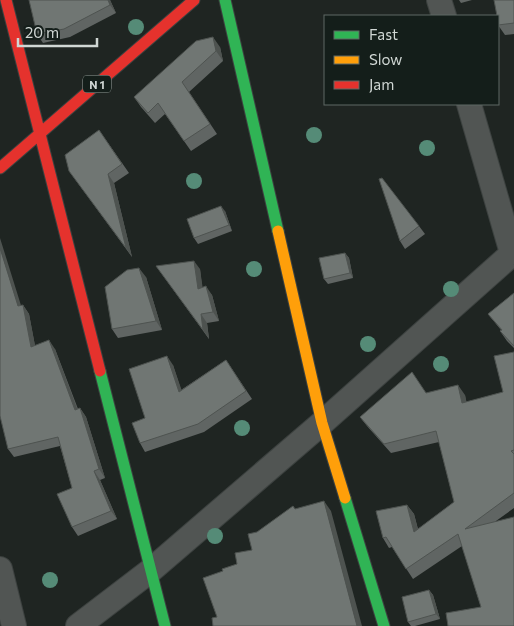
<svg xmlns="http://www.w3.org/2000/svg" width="514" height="626" font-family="Commissioner,sans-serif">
<rect width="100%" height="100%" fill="#1f2522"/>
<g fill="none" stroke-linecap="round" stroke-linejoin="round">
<g stroke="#3d4240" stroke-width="26">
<path id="street" d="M439 0 444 16
M469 104 512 253
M0 569 14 626
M78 626 150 571 322 423 514 252"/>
</g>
<g stroke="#3d4240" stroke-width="13">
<path id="fast" d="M225 0 278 231
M100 371 165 626
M345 498 384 626"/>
</g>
<g stroke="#3d4240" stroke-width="13">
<path id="slow" d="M278 231 322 423 345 498"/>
</g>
<g stroke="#3d4240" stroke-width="13">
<path id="jam" d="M6 0 100 371
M0 168 194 0"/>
</g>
<use href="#street" stroke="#515553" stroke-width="24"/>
<use href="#fast" stroke="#30b455" stroke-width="11"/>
<use href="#slow" stroke="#ff9f0a" stroke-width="11"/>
<use href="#jam" stroke="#e5322d" stroke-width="11"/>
</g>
<g fill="#558b77">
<circle cx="136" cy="27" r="8"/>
<circle cx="314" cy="135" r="8"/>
<circle cx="427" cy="148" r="8"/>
<circle cx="194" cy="181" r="8"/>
<circle cx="254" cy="269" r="8"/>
<circle cx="451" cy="289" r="8"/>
<circle cx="368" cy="344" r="8"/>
<circle cx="441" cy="364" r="8"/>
<circle cx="242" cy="428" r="8"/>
<circle cx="215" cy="536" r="8"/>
<circle cx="50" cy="580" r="8"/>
</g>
<path fill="#606563" d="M110 0 116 13 70 37 43 43 37 34Z
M459 0H472L461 3Z
M514 0V34L505 35 498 25Z
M220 47 223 61 189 92 217 134 191 151 165 114 155 123 141 107 134 97Z
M99 130 129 173 114 183 132 257 69 171Z
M225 211 232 231 198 244 194 238Z
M419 226 425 234 405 249 400 241Z
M345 253 349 258 353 278 328 284 324 279Z
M156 266 200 269 202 287 212 295 219 321 207 323 209 339Z
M146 277 162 330 118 338 112 329Z
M514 293V348L507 341 500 331 501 330 488 314Z
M21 305H23L29 314 35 346 55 349 78 409 80 408 86 417 105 478 100 480 117 519 78 536 72 527V488L60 446 14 457 8 449Z
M514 352V508L496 521 481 607 462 546 413 579 392 547 389 548 383 538 407 505 414 514 418 529 454 502 439 442 391 453 367 426 360 417 426 393 465 395 466 402 503 392Z
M226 360 252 399 204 432 145 452 140 443 145 418 173 365 181 390Z
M429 590 433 595 440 619 415 626H411L408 622Z"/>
<path fill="#4e5350" d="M108 0H110L116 13 110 5Z
M213 37 220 47 223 61 216 51Z
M108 174 114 183 132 257 126 248Z
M221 206 225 211 232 231 229 225Z
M0 238 24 315 18 306 0 248Z
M345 253 349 258 353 278 350 273Z
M194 261 200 269 204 297 198 289Z
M139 268 146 277 162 330 156 321Z
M206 286 212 295 219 321 213 312Z
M23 305 29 314 37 356 31 347Z
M201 314 207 323 209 339 203 330Z
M49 340 55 349 81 419 75 410Z
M167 356 173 365 185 400 179 392Z
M458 385 465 395 469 413 462 403Z
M80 408 86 417 105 478 99 469Z
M94 471 100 480 117 519 111 511Z
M324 501 331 511 362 626H357Z
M407 505 414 514 421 542 414 532Z
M429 590 433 595 440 619 436 614Z"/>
<path fill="#707673" stroke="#4e5350" d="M29 0H108L110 5 64 29 37 34Z
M494 0H514V23L498 25V16H497Z
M213 37 216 51 182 82 210 124 184 141 158 103 148 113 134 97 196 41Z
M99 130 122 164 108 174 126 248 69 171 65 155Z
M382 178 419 226 400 241 379 179Z
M221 206 229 225 194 238 187 219Z
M0 248 18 306 23 305 31 347 49 340 75 410 80 408 99 469 94 471 111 511 72 527 57 494 72 488 58 437 8 449 0 416Z
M345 253 350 273 324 279 319 258Z
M194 261 198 289 206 286 213 312 201 314 203 330 156 266Z
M139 268 156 321 112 329 105 287 127 270Z
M514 293V346L500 331 502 330 488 314Z
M514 352V450L511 451 514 454V493L465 529 514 517V626H448L446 613 481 607 458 534 406 569 386 537 383 538 376 511 407 505 414 532 454 502 436 431 384 444 360 417 412 372 426 393 458 385 462 403 503 392 494 356Z
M167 356 179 392 226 360 246 391 198 424 140 443 132 423 145 418 129 369Z
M324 501 357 626H213L212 618 217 617 203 578 223 571 222 569 237 564 235 553 252 550 248 534 257 532 293 506 295 509Z
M429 590 436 614 408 622 402 597Z"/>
<g text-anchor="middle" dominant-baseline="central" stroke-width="5" stroke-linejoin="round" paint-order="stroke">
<rect fill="#141e1a" stroke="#98a09c" stroke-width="1" x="83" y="75.5" width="28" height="17" rx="4"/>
<g font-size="11" font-weight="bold" fill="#d0d7d4">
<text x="97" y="84">N 1</text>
</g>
</g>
<rect x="324" y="15" width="175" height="90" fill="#141e1a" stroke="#5f6864"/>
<rect x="334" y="31" width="25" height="8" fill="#30b455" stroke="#5f6864"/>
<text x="369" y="40" font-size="15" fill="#d0d7d4">Fast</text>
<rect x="334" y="56" width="25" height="8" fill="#ff9f0a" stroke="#5f6864"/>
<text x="369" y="65" font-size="15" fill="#d0d7d4">Slow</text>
<rect x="334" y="81" width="25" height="8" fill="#e5322d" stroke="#5f6864"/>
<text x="369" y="90" font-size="15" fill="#d0d7d4">Jam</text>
<path d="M18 38v8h79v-8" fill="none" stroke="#d0d7d4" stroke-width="2.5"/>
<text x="25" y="38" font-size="15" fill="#d0d7d4" stroke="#141e1a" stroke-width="4" paint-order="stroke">20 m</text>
</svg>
